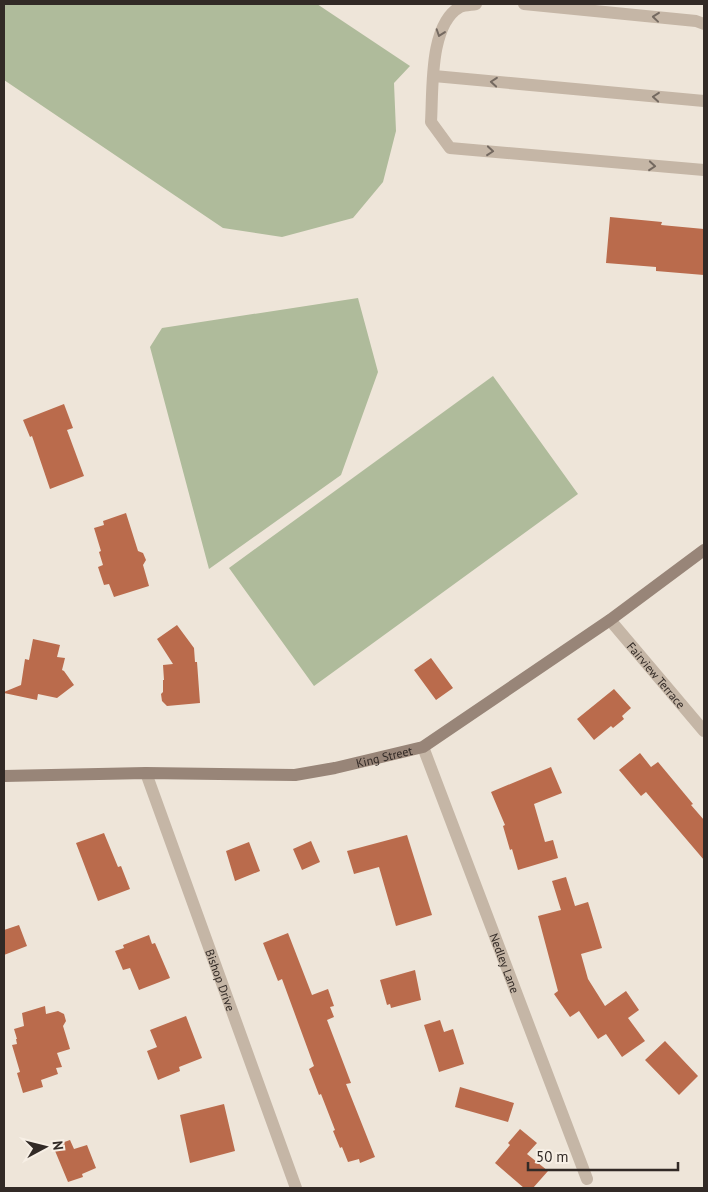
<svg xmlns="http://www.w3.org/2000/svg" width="708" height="1192" font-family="'PT Sans',sans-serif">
<rect width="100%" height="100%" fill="#eee5d9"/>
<path fill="#afbb9b" d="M4 4H317L410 66 394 83 396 131 383 182 353 218 282 237 223 228 4 80Z
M358 298 378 372 341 475 209 569 150 347 162 328Z
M493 376 578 494 314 686 229 568Z"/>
<path fill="#ba6b4c" d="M610 217 662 222 661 225 704 229V275L656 271V267L606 263Z
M64 404 73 428 67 430 84 476 50 489 32 436 30 437 23 420Z
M126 513 138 551 143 553 146 560 143 565 149 586 114 597 109 584 104 585 98 567 103 565 99 552 101 551 94 528 104 525 103 521Z
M177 625 194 648 195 662H197L200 703 167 706 162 701 161 694 163 692V680H164L163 665 173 664 157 639Z
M33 639 60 645 57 657 65 658 62 670 64 671 74 685 57 698 38 694 37 700 4 693V692L21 685 25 659 29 660Z
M431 658 453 688 436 700 414 670Z
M614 689 631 708 622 716 624 719 613 728 611 726 594 740 577 719Z
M640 753 651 767 658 762 693 804 691 805 704 820V860L646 792 641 796 619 770Z
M551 767 562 793 534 804 545 842 553 840 558 858 518 870 512 849 510 850 503 826 505 825 491 792Z
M104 833 118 867 121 866 130 889 98 901 76 843Z
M407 835 432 915 396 926 379 867 354 874 347 851Z
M311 841 320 862 302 870 293 849Z
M249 842 260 871 235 881 226 851Z
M566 877 575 906 588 902 602 948 581 954 588 979 605 1006 626 991 639 1010 628 1018 645 1041 622 1057 606 1034 598 1039 579 1011 570 1017 554 994 558 991 538 916 561 910 552 881Z
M19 925 27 946 4 955V930Z
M288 933 312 995 328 989 334 1006 330 1007 334 1017 327 1020 351 1083 346 1084 375 1157 360 1163 359 1159 348 1162 342 1147 340 1148 333 1131 335 1130 321 1094 319 1095 309 1069 314 1066 282 979 278 981 263 943Z
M149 935 152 944 155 943 170 978 139 990 130 968 123 970 115 951 124 948 123 945Z
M415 970 421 1000 391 1008 390 1004 387 1005 380 980Z
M45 1006 46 1014 58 1011 64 1014 66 1021 63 1026 70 1049 57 1053 62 1067 56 1068 58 1074 41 1080 43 1087 23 1093 17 1073 20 1072 12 1045 17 1044 16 1039H17L14 1029 24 1026 22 1013Z
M186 1016 202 1058 179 1067 180 1071 158 1080 147 1051 157 1047 150 1030Z
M440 1020 444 1032 453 1029 464 1064 439 1072 424 1025Z
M665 1041 698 1076 679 1095 645 1060Z
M460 1087 514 1103 508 1122 455 1107Z
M224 1104 235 1151 190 1163 180 1115Z
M520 1129 537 1143 527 1154 548 1171 533 1188H524L495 1163 510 1145 508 1143Z
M70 1140 74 1149 87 1145 96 1168 82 1174 83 1177 68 1182 53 1146Z"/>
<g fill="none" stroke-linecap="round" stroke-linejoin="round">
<path stroke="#c5b6a6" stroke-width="12" d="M476 4C471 5 465 5 460 7 429 24 433 90 431 122L450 148 704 170
M524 4 696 21 704 24
M434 76 704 101"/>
<g stroke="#c5b6a6" stroke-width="12">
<path id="s1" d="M610 620 704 731"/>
<path id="s2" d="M423 747 587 1179"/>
<path id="s3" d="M146 773 296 1188"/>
</g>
<path stroke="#988578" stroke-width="12" id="s4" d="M4 776 146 773 295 775 335 768 423 747 610 620 704 550"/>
</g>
<defs><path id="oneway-chevron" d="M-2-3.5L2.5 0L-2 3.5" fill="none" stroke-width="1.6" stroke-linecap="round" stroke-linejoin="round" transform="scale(1.25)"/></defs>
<g stroke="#746960">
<use href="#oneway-chevron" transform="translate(656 17) rotate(-174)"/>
<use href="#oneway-chevron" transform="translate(440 33) rotate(109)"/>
<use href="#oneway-chevron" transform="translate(494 82) rotate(-175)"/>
<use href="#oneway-chevron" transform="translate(656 97) rotate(-175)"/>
<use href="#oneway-chevron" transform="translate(490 151) rotate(5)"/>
<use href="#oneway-chevron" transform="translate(652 166) rotate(5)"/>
</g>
<g text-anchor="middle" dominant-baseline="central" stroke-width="5" stroke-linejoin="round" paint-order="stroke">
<g font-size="12" fill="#322a26" stroke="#f7efe5">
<text stroke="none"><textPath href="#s1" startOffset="72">Fairview Terrace</textPath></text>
<text stroke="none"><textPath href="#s4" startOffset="382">King Street</textPath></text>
<text stroke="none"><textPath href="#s2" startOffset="231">Nedley Lane</textPath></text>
<text stroke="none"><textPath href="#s3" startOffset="220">Bishop Drive</textPath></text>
</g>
</g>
<rect width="708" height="1192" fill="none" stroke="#322a26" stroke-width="10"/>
<g transform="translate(45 1147) rotate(83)" stroke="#f7efe5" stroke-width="4" paint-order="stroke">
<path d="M0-4L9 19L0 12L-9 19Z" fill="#322a26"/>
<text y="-8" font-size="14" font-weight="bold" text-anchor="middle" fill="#322a26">N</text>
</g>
<path d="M528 1162v8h150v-8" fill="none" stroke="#322a26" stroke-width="2.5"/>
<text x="536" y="1162" font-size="15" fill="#322a26" stroke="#f7efe5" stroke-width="4" paint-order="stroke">50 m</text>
</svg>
